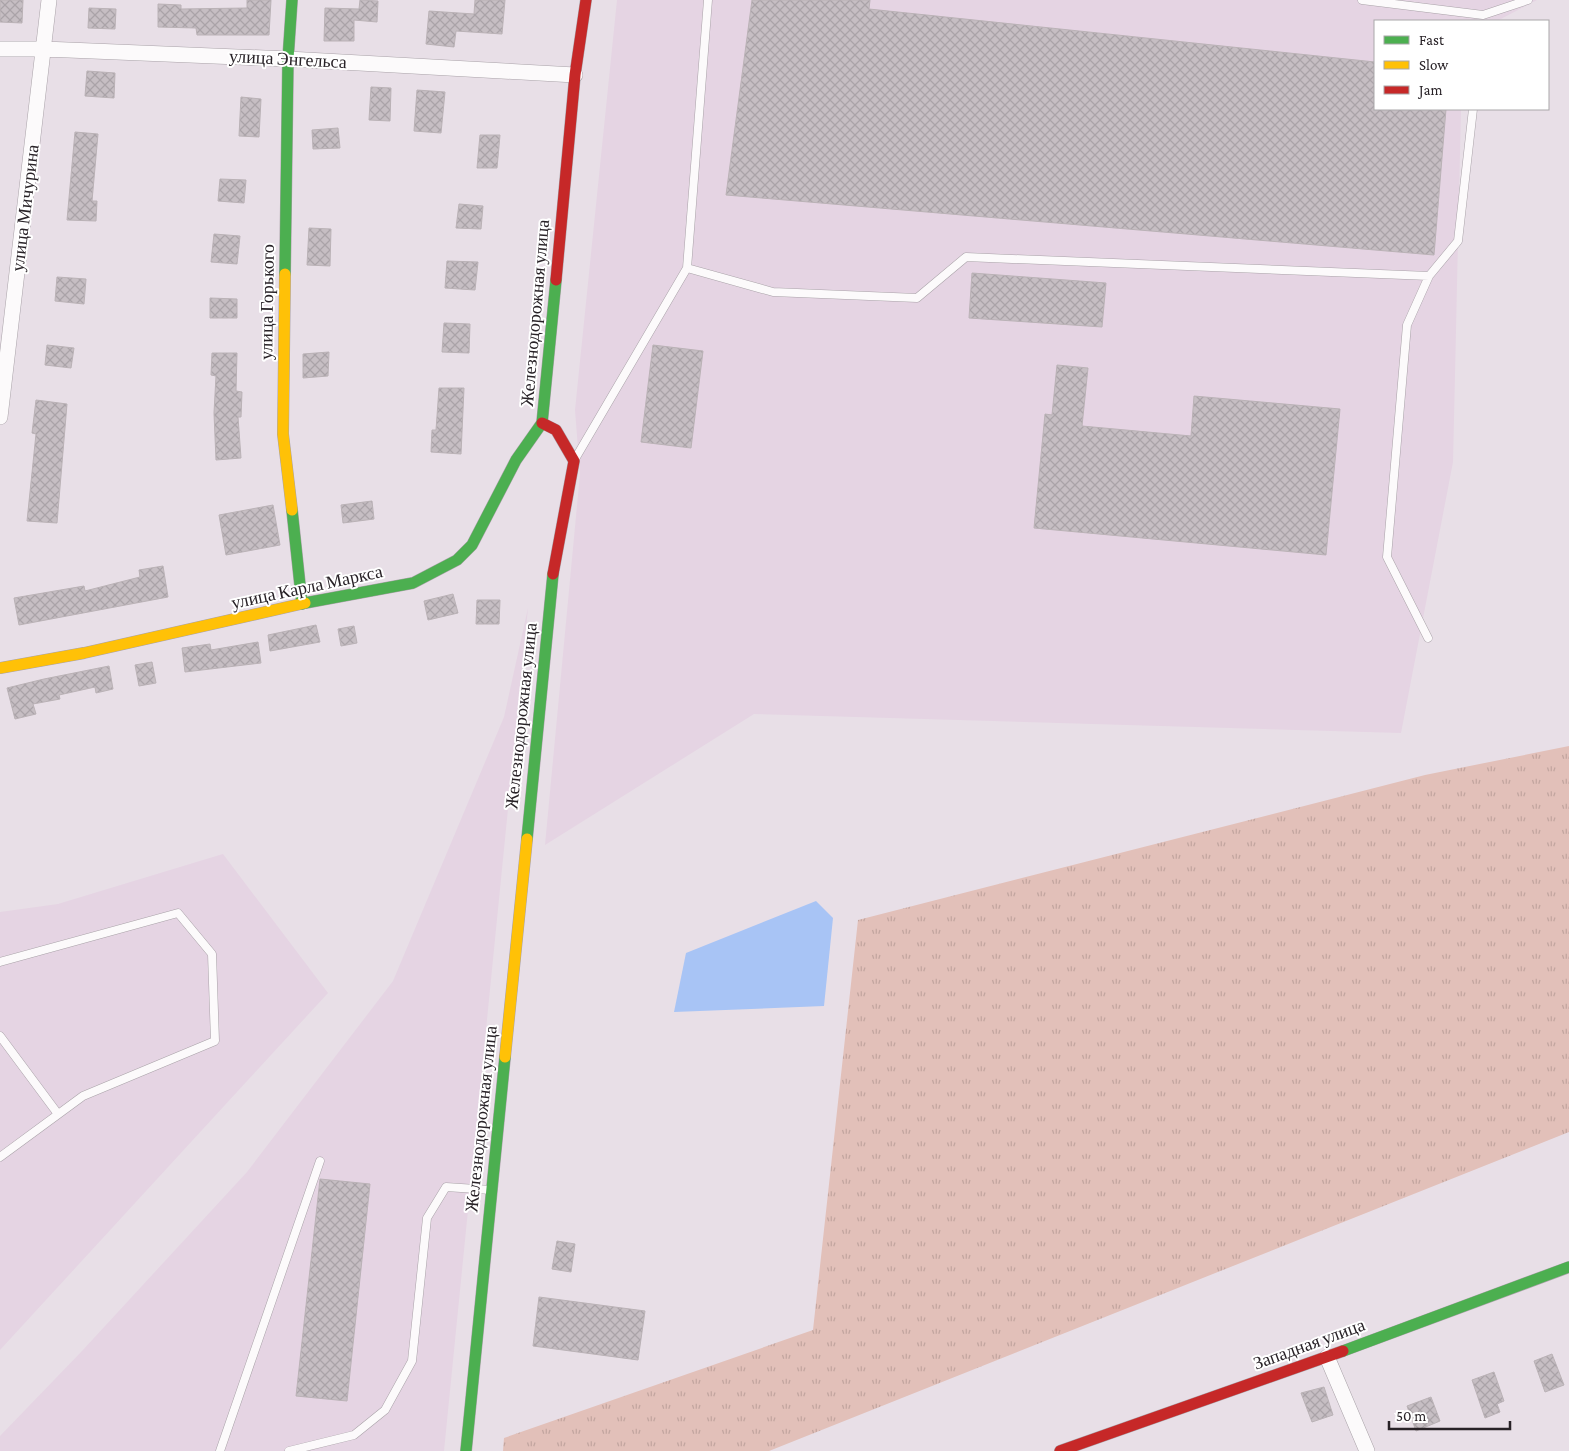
<svg xmlns="http://www.w3.org/2000/svg" width="1569" height="1451" font-family="'Crimson Pro',serif">
<defs>
<pattern id="grass-tufts" width="24" height="20" patternUnits="userSpaceOnUse" patternTransform="scale(1.25)"><rect width="24" height="20" fill="#e2c0b9"/><path d="M3 7l-1-3M5 7V3M7 7l1-3M15 17l-1-3M17 17v-4M19 17l1-3" fill="none" stroke="#c2a59f"/></pattern>
<pattern id="building-cross-hatch" width="8" height="8" patternUnits="userSpaceOnUse" patternTransform="scale(1.25)"><rect width="8" height="8" fill="#c6bec3"/><path d="M0 0l8 8M0 8l8-8" fill="none" stroke="#aaa3a8"/></pattern>
</defs>
<rect width="100%" height="100%" fill="#e8dfe7"/>
<path fill="#e5d4e3" d="M617 0H1537L1497 21H1375V109H1461L1453 462 1401 733 754 714 545 845 580 474 575 410Z
M528 608 444 1451H0V1436L82 1351 247 1172 393 981 504 717Z
M223 854 328 993 0 1350V912L58 904Z"/>
<path fill="url(#grass-tufts)" d="M1569 746V1132L769 1451H503L504 1438 813 1330 858 920 1425 775Z"/>
<path fill="#a8c4f5" d="M816 901 833 918 824 1006 674 1012 686 953Z"/>
<path fill="url(#building-cross-hatch)" stroke="#bab2b6" d="M0 0H23L22 23 0 22Z
M247 0H271L269 35H197L196 28 158 27V4L181 5V9L247 8Z
M360 0 378 1 377 22 354 20V41H324L325 8 359 9Z
M475 0H505L502 34 456 31 454 47 426 44 429 11 474 14Z
M752 0H870L869 9 1375 62V109H1446L1434 255 726 195Z
M89 8 116 9 115 29 88 28Z
M87 71 115 73 114 98 85 96Z
M371 87 391 88 390 121 369 120Z
M417 90 445 92 441 133 414 131Z
M241 97 261 99 259 137 239 136Z
M338 128 340 148 313 149 312 130Z
M75 132 98 134 92 201H97L96 221 67 220Z
M480 135H500L497 168H477Z
M220 179 246 180 244 203 218 201Z
M459 204 483 206 481 229 456 228Z
M309 228 331 229 330 266 307 265Z
M214 234 240 236 237 264 211 262Z
M447 261 478 262 475 290 445 288Z
M972 273 1106 283 1102 327 969 318Z
M57 277 86 279 84 304 55 301Z
M210 298 237 299V318H210Z
M444 323 470 324 469 353 442 352Z
M47 345 74 348 71 368 45 365Z
M653 345 703 351 691 448 641 442Z
M329 352 328 376 303 378V354Z
M212 353H237L236 391 242 392 241 417H238L241 458 216 460 214 413 216 376 211 375Z
M1057 365 1088 368 1082 426 1191 436 1194 396 1340 409 1326 555 1034 528 1045 414 1052 415Z
M439 388H464L461 454 431 452 432 430H436Z
M36 400 67 404 57 523 27 521 36 434 32 433Z
M372 501 374 519 343 523 341 505Z
M273 505 280 545 226 555 219 515Z
M163 566 168 597 19 625 14 598 84 586 85 591 140 577 139 570Z
M453 594 458 613 428 620 424 601Z
M477 600H500L499 624H476Z
M316 625 320 642 270 651 268 635Z
M354 626 357 643 341 646 338 629Z
M258 642 261 663 185 672 182 648 210 644 211 650Z
M152 662 156 683 139 686 135 665Z
M109 666 113 689 96 693 95 687 59 695 60 699 33 704 36 714 15 719 7 688 44 679Z
M320 1179 370 1184 347 1401 296 1396Z
M557 1241 575 1244 571 1272 552 1269Z
M539 1297 645 1311 638 1360 533 1346Z
M1552 1354 1564 1385 1545 1392 1534 1361Z
M1494 1372 1504 1401 1497 1404 1500 1412 1485 1418 1472 1380Z
M1324 1387 1333 1415 1312 1422 1301 1393Z
M1431 1397 1440 1421 1416 1431 1407 1406Z"/>
<g fill="none" stroke-linecap="round" stroke-linejoin="round">
<g stroke="#a9a2a8" stroke-width="9">
<path id="lane" d="M1362 0 1483 15 1528 0
M687 268 773 292 917 298 966 257 1429 276 1458 241 1473 109
M575 459 687 268 708 0
M1428 638 1387 557 1407 325 1429 276
M0 962 178 913 212 954 215 1041 83 1096 0 1157
M0 1036 58 1114
M220 1451 320 1161
M289 1451 354 1435 385 1410 412 1361 427 1218 446 1187 491 1190"/>
</g>
<g stroke="#a9a2a8" stroke-width="16">
<path id="street" d="M0 49H44L288 59 575 75
M0 417 49 0
M1327 1357 1367 1451"/>
</g>
<g stroke="#a9a2a8" stroke-width="12">
<path id="fast" d="M285 274 288 59 292 0
M292 510 302 604
M305 603 413 583 457 560 472 545 516 460 542 423 556 280
M527 839 553 574
M1343 1351 1569 1267
M466 1451 505 1057"/>
</g>
<g stroke="#a9a2a8" stroke-width="12">
<path id="slow" d="M285 274 283 434 292 510
M0 668 84 653 305 603
M505 1057 527 839"/>
</g>
<g stroke="#a9a2a8" stroke-width="12">
<path id="jam" d="M556 280 575 75 586 0
M542 423 556 430 574 461 553 574
M1060 1451 1343 1351"/>
</g>
<use href="#lane" stroke="#fcfafb" stroke-width="8"/>
<use href="#street" stroke="#fcfafb" stroke-width="15"/>
<use href="#fast" stroke="#4caf50" stroke-width="11"/>
<use href="#slow" stroke="#ffc107" stroke-width="11"/>
<use href="#jam" stroke="#c62828" stroke-width="11"/>
</g>
<g text-anchor="middle" dominant-baseline="central" stroke-width="4" stroke-linejoin="round" paint-order="stroke">
<g font-size="18" fill="#282227" stroke="#fff">
<text transform="translate(288 59) rotate(3)">улица Энгельса</text>
<text transform="translate(25 208) rotate(-83)">улица Мичурина</text>
<text transform="translate(267 302) rotate(-89)">улица Горького</text>
<text transform="translate(535 313) rotate(-85)">Железнодорожная улица</text>
<text transform="translate(307 587) rotate(-12)">улица Карла Маркса</text>
<text transform="translate(521 716) rotate(-84)">Железнодорожная улица</text>
<text transform="translate(481 1119) rotate(-84)">Железнодорожная улица</text>
<text transform="translate(1309 1344) rotate(-20)">Западная улица</text>
</g>
</g>
<rect x="1374" y="20" width="175" height="90" fill="#ffffff" stroke="#a9a7a9"/>
<rect x="1384" y="36" width="25" height="8" fill="#4caf50" stroke="#a9a7a9"/>
<text x="1419" y="45" font-size="15" fill="#282227">Fast</text>
<rect x="1384" y="61" width="25" height="8" fill="#ffc107" stroke="#a9a7a9"/>
<text x="1419" y="70" font-size="15" fill="#282227">Slow</text>
<rect x="1384" y="86" width="25" height="8" fill="#c62828" stroke="#a9a7a9"/>
<text x="1419" y="95" font-size="15" fill="#282227">Jam</text>
<path d="M1389 1421v8h121v-8" fill="none" stroke="#282227" stroke-width="2.5"/>
<text x="1396" y="1421" font-size="15" fill="#282227" stroke="#ffffff" stroke-width="4" paint-order="stroke">50 m</text>
</svg>
